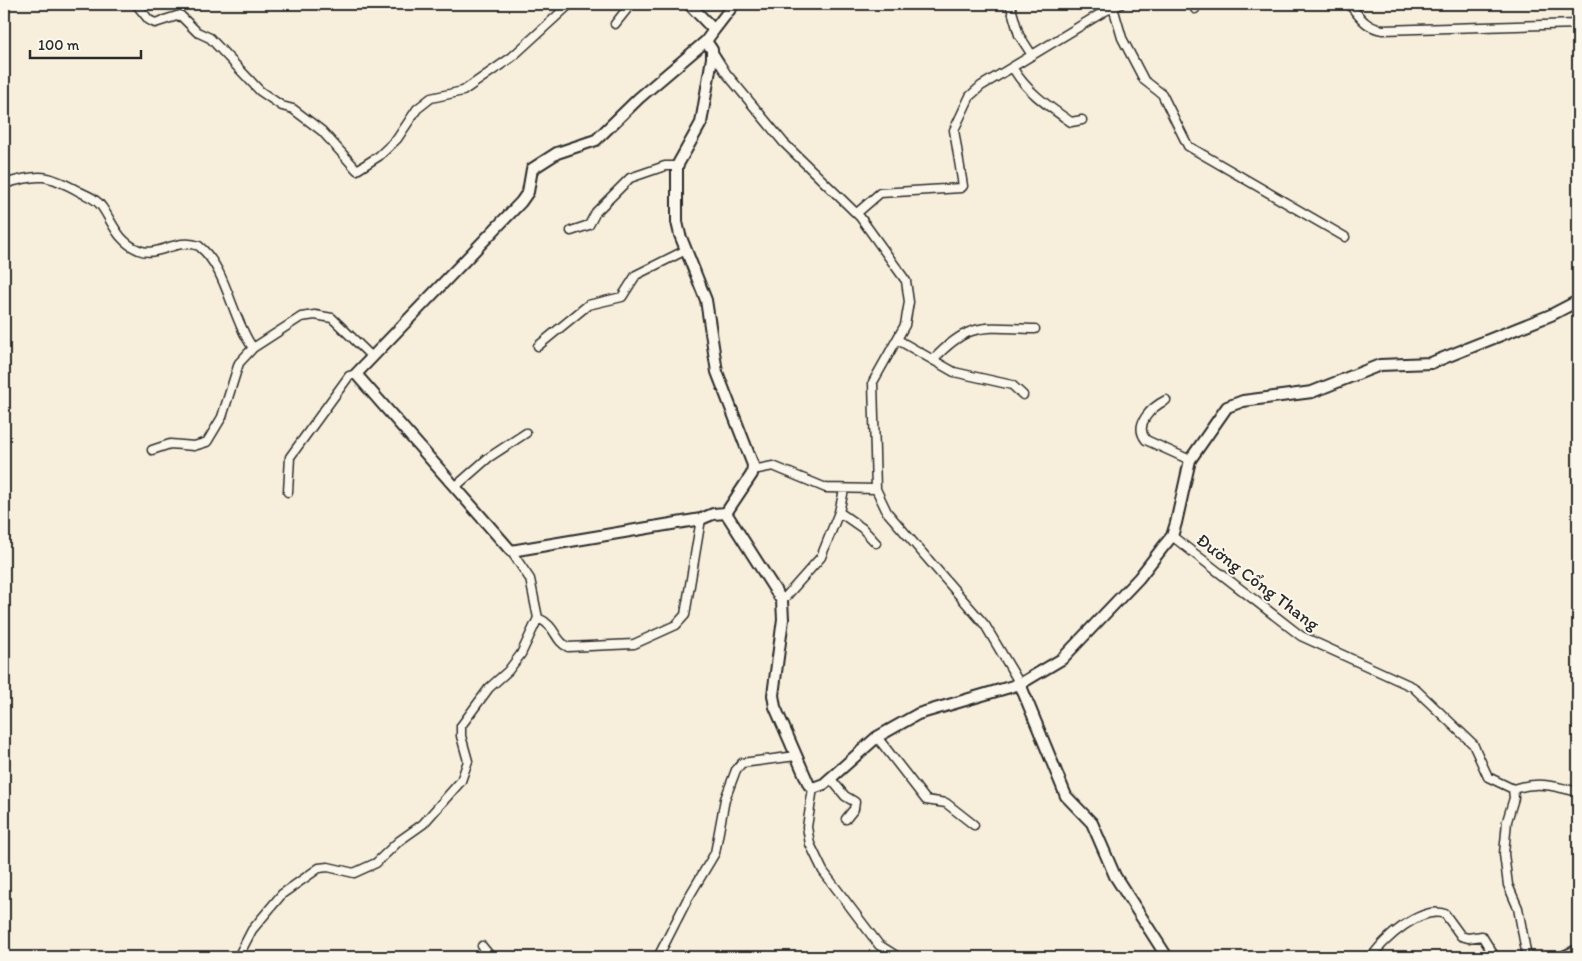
<svg xmlns="http://www.w3.org/2000/svg" width="1582" height="961" font-family="Itim,sans-serif">
<rect width="100%" height="100%" fill="#f7efdc"/>
<filter id="ink" filterUnits="userSpaceOnUse"><feTurbulence type="fractalNoise" baseFrequency=".02" numOctaves="2"/><feDisplacementMap in="SourceGraphic" scale="10" xChannelSelector="R" yChannelSelector="G"/><feConvolveMatrix kernelMatrix="1 2 1 2 8 2 1 2 1" color-interpolation-filters="sRGB"/></filter>
<g filter="url(#ink)">
<g fill="none" stroke-linecap="round" stroke-linejoin="round">
<g stroke="#2b2b2b" stroke-width="11">
<path id="minor" d="M136 4 149 20 155 23 180 15 197 32 210 38 260 91 282 106 293 109 322 131 357 170 379 156 397 139 417 109 431 98 463 91 512 57 570 4
M1010 4 1019 35 1032 55
M1193 4 1195 9
M1349 4C1359 16 1366 28 1383 30L1578 24
M1113 7 1122 38 1144 80 1162 94 1188 146 1345 237
M615 24 631 4
M712 51 726 73 784 143 860 217 906 281 909 302 905 325 873 382 876 489 887 512 985 625 1020 684
M1012 67C1027 92 1048 106 1071 122L1082 120
M4 184C39 173 48 174 80 192 88 196 97 199 102 207 113 223 118 242 139 250 157 258 177 237 199 246 227 269 231 317 253 348
M857 213 880 193 961 188 963 186 954 130 970 96 981 86 1105 11 1121 4
M571 231 589 225 596 212 630 178 665 166H677
M898 340 954 372 1012 385 1023 395
M538 346 588 305 622 297 636 275 686 250
M933 360C970 320 985 328 1035 329
M1166 400C1152 407 1133 424 1146 440L1190 460
M152 450 170 444 194 446 207 442 222 417 239 363 253 348 301 317 315 315 332 318 372 357
M753 470 773 466 826 488 876 489
M455 487 488 458 526 433
M288 492 290 457 349 376 356 374
M839 512 862 528 876 543
M1172 536 1301 636 1413 687 1473 744 1488 777 1513 789
M782 601 821 557 839 512 844 490
M538 618C557 626 554 641 568 647L634 644 676 625 685 615 701 519
M877 737 926 800 946 803 974 825
M830 778 845 796 855 802 854 809 846 819
M813 788 807 827 810 844 823 871 879 945 898 957
M1513 789 1514 798 1507 821 1504 854 1508 885 1518 908 1527 957
M1513 789C1538 781 1554 786 1578 792
M482 946 491 957
M238 957 252 930 282 894 319 868 328 867 354 873 376 863 399 841 423 824 461 781 468 761 461 736V726L489 688 508 671 521 654 538 618 530 579 511 551
M658 957 687 900 715 853 725 799 736 770 742 763 796 756
M1372 957C1383 939 1422 905 1445 914L1461 936 1468 938 1482 936 1495 957"/>
</g>
<g stroke="#2b2b2b" stroke-width="14">
<path id="tertiary" d="M689 4 714 30 706 41 639 98 596 140 557 153 532 169 528 192 521 202 356 374 511 551 701 519 713 514 726 513 782 601 783 619 773 695 775 707 809 785 813 788 824 784 877 737 918 714 1020 684 1066 796 1092 823 1115 876 1167 957
M714 30 734 4
M706 41 712 50V58L701 123 677 166V222L680 235 706 300 717 372 753 465 752 474 726 513
M1020 684 1062 659 1139 578 1163 547 1172 536 1176 523 1190 460 1227 407 1243 401 1312 392 1380 365 1431 363 1551 315 1578 301
M1563 957 1578 950"/>
</g>
<use href="#minor" stroke="#fbf7ec" stroke-width="8"/>
<use href="#tertiary" stroke="#fbf7ec" stroke-width="10"/>
</g>
</g>
<g text-anchor="middle" dominant-baseline="central" stroke-width="4" stroke-linejoin="round" paint-order="stroke">
<g font-size="18" fill="#2b2b2b" stroke="#fbf7ec">
<text transform="translate(1258 582) rotate(37)">Đường Cổng Thang</text>
</g>
</g>
<rect width="1582" height="961" fill="none" stroke="#fbf7ec" stroke-width="20"/>
<rect x="10" y="10" width="1562" height="941" fill="none" stroke="#2b2b2b" stroke-width="2" filter="url(#ink)"/>
<path d="M30 50v8h111v-8" fill="none" stroke="#2b2b2b" stroke-width="2.5"/>
<text x="38" y="50" font-size="15" fill="#2b2b2b" stroke="#fbf7ec" stroke-width="4" paint-order="stroke">100 m</text>
</svg>
